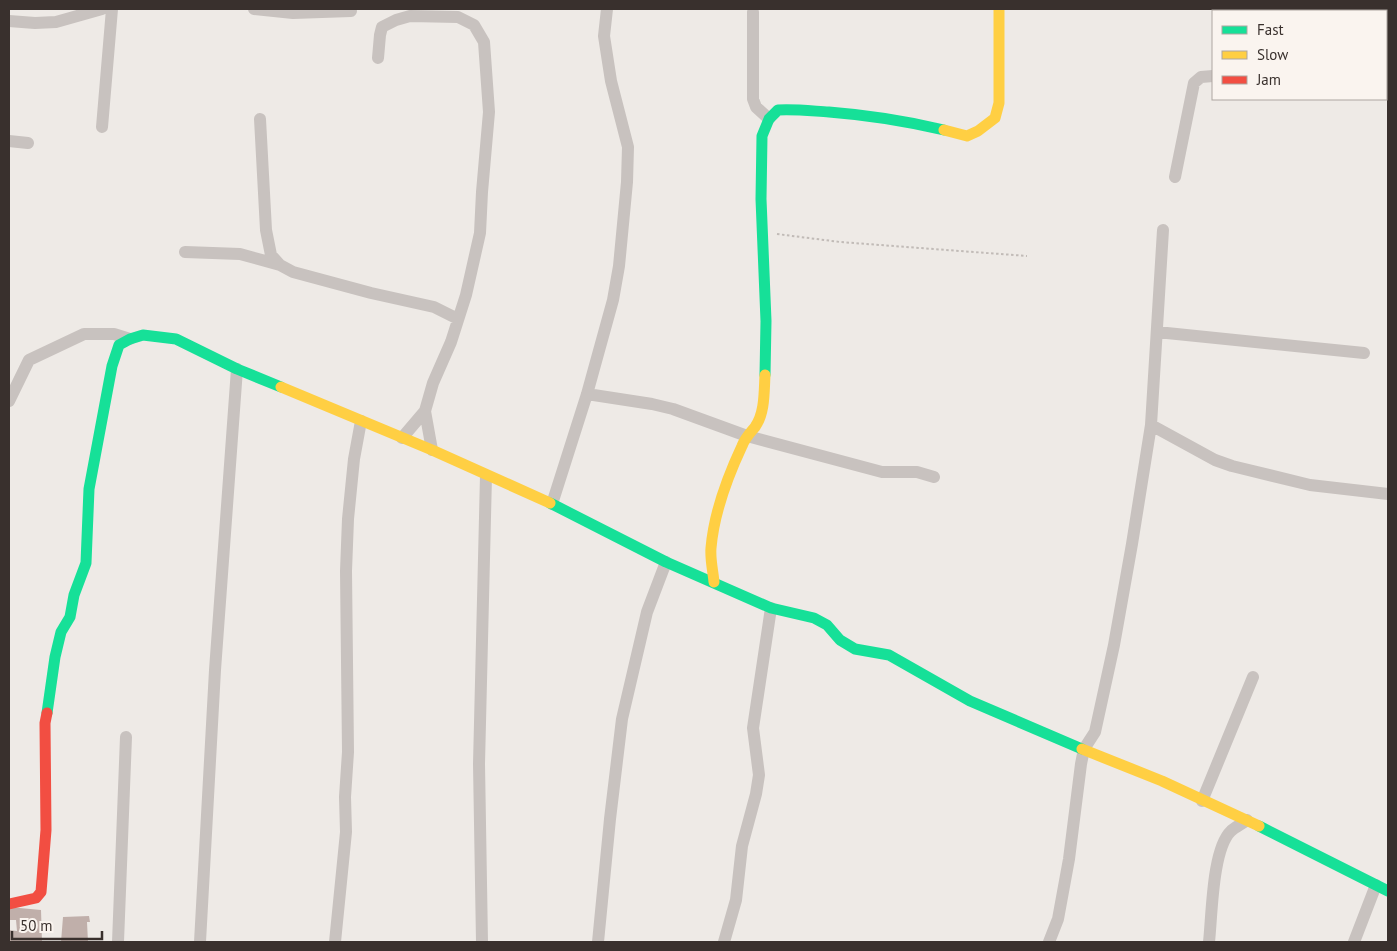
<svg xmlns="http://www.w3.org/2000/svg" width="1397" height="951" font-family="'PT Sans',sans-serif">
<rect width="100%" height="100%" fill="#eeeae6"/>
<path fill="#c0afaa" d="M9 907 41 910 42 942H9V930L17 931 16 920H9Z
M89 916 90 922H87L88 942H61L63 917Z"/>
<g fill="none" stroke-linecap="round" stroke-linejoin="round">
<path stroke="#c1bbb7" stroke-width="2" stroke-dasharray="2.5 2.5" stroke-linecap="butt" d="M777 234 840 242 1027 256"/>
<path stroke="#c8c2bf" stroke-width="12" d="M254 9 293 13 351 11
M1309 9V11
M753 12V99L756 107 769 119
M9 21 35 23 56 22 102 9
M378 58 380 35 382 27 396 20 410 16 458 17 474 25 484 42 489 112 482 192 480 233 466 295 451 342 433 383 425 411 402 438
M260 119 266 230 271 255 280 265 293 272 371 293 434 307 458 319
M102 127 112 9
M9 141 28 143
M1175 177 1194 83 1201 77 1213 76
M185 252 240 254 280 265
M1157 332 1364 353
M587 394 652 404 673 409 747 436 882 472H917L934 477
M9 401 29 360 84 334H114L130 339
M425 411 432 450
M1151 425 1215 460 1232 466 1310 485 1388 494
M552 504 587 394 613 300 619 266 627 182 628 147 611 81 604 36 607 9
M1202 801 1253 677
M118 942 126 737
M200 942 215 670 237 369
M335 942 346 832 345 797 348 752 346 571 348 519 354 459 361 421
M482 942 479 764 486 476
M598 942 610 819 622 719 647 612 666 562
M724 942 736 900 742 846 756 794 759 775 753 728 771 608
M1049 942 1058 919 1069 859 1081 764 1084 749 1095 732 1114 645 1132 544 1151 425 1163 230
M1209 942C1212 916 1212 849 1231 831 1235 827 1242 824 1247 820
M1354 942 1376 885"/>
<path stroke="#16e098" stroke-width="11" d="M765 375 766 321 761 199 762 136 769 119 778 110C795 109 812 111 829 112 868 115 906 121 944 130
M550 503 666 562 771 608 814 618 827 625 840 640 855 649 889 655 970 701 1082 749
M47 713 55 657 61 632 70 617 74 595 86 563 89 489 112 366 119 345 130 339 143 335 176 339 237 369 281 387
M1259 826 1388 891"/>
<path stroke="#ffcf43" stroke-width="11" d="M944 130 967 136 978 131 995 118 999 103V9
M281 387 432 450 550 503
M714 582C713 571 710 559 711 548 714 512 727 478 742 446 745 438 750 433 755 427 765 413 764 392 765 375
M1082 749 1162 781 1259 826"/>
<path stroke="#f24e42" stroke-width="11" d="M9 904 36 898 41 892 46 830 45 723 47 713"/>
</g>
<rect width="1397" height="951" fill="none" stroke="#39302d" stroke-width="20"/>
<rect x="1212" y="10" width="175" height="90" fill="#faf4ef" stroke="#ada6a1"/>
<rect x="1222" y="26" width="25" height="8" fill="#16e098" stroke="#ada6a1"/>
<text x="1257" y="35" font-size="15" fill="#39302d">Fast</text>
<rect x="1222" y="51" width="25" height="8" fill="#ffcf43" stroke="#ada6a1"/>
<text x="1257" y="60" font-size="15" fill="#39302d">Slow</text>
<rect x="1222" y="76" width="25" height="8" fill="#f24e42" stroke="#ada6a1"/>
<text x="1257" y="85" font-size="15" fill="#39302d">Jam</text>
<path d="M12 931v8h90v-8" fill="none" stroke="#39302d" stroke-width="2.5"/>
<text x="20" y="931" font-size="15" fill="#39302d" stroke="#faf4ef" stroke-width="4" paint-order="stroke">50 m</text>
</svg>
